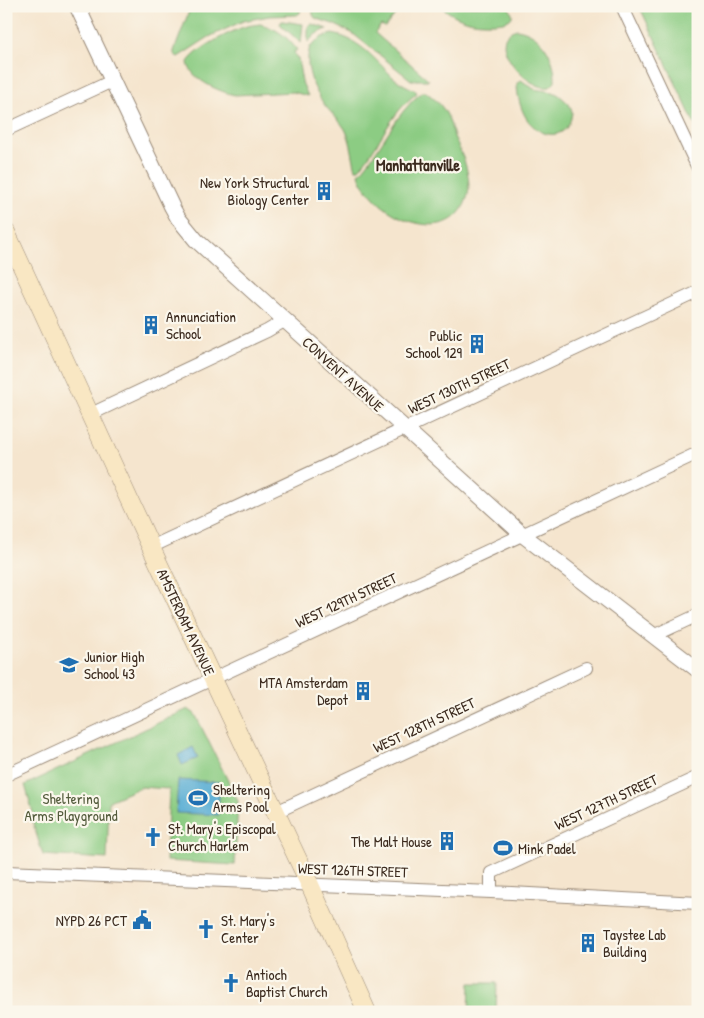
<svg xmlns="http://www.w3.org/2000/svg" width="704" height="1018" font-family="'Patrick Hand',sans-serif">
<rect width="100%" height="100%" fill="#fbf7ec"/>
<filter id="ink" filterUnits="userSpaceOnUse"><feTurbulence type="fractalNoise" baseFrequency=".02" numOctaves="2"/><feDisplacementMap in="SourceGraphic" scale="10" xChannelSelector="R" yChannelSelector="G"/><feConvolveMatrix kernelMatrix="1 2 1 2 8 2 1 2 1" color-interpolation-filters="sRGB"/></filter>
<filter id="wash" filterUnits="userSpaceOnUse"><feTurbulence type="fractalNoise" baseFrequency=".0096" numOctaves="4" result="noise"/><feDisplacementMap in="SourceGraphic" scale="20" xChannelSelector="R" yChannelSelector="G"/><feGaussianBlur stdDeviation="1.12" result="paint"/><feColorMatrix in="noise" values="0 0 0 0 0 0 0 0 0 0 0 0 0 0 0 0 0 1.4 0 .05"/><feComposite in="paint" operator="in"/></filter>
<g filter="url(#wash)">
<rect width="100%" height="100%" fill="#f5e5ce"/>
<path fill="#8ccc83" stroke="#647b50" d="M191 6H301L300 13 297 15 269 16 243 21 209 37 178 57 174 54V51Z
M312 6H395L394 8 398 11 385 27 381 25 375 33 429 80H411L352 33 333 24 315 18 313 15Z
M441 6H507C528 27 479 24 469 21 459 18 449 14 441 6Z
M639 6H698V131L643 14Z
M282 21 303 24 301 43 281 25 280 23Z
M260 24C276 28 287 36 297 50L294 52 296 57 298 58 302 82 308 96 293 92 235 95C220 92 189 79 188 62 196 49 229 32 244 27 249 25 255 25 260 24Z
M312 24 327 29 316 34 308 42V27L309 25Z
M517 29C542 33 556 58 555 82L550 87C527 92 482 38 517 29Z
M332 34C357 38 372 56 389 73 396 81 406 86 415 90L417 93C390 113 380 145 359 169H356L355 166C352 153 351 140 345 129 340 121 333 115 327 108 315 93 303 67 310 47L322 37Z
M521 80 534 89 553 92 559 95 569 104 572 112C570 138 546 141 530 123 521 113 517 96 517 83Z
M422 92H426C435 99 443 106 448 117 451 124 452 132 455 139 463 156 473 179 467 198 453 242 399 224 376 200 369 192 361 184 359 174 382 148 394 115 422 92Z
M188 709 195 714 238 801 235 865 166 861 169 789 141 787 109 801 107 859 43 855 31 817 34 816 25 785Z
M470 983H497L496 1012H469Z"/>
<path fill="#58add4" stroke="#4a6c79" d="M193 747 198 758 182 765 178 755Z
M178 780 220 782 218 815 176 813Z"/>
</g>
<g filter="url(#ink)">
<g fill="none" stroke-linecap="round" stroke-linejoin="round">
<g stroke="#988876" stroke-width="14">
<path id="minor" d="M622 6 698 168
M6 130 112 81
M91 414 267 331 284 321
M151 547 698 292
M653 636 698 615
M6 775 698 453
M276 812 586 668
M6 872 491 892 698 903
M491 892V873L698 777"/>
</g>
<g stroke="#988876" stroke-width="17">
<path id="tertiary" d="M77 6 172 207 178 218 196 240 523 535 698 670"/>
</g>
<g stroke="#988876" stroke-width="19">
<path id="secondary" d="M6 232 155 556 310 885 367 1012"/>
</g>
<use href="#minor" stroke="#fff" stroke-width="12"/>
<use href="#tertiary" stroke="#fff" stroke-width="15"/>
<use href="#secondary" stroke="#f9e7c3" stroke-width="18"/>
</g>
</g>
<defs>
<g id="building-bare" transform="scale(1.5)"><path d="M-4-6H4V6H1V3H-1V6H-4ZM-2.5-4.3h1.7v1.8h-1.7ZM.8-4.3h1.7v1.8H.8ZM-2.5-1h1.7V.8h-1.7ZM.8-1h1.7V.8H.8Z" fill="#1f6fb2" stroke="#fbf7ec" stroke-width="2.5" paint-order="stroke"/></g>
<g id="school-bare" transform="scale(1.5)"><path d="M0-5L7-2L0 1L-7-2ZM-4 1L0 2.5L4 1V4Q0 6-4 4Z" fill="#1f6fb2" stroke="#fbf7ec" stroke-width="2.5" paint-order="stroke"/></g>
<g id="stadium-bare" transform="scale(1.5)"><path d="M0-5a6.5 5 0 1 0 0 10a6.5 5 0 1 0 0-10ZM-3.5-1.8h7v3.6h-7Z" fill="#1f6fb2" stroke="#fbf7ec" stroke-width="2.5" paint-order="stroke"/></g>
<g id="church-bare" transform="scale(1.5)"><path d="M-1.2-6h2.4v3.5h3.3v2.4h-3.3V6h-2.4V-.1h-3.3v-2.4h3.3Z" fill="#1f6fb2" stroke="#fbf7ec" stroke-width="2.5" paint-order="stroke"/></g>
<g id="civic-bare" transform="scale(1.5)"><path d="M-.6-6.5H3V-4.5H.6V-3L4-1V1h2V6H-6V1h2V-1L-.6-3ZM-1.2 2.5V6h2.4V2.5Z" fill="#1f6fb2" stroke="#fbf7ec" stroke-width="2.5" paint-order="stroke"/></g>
</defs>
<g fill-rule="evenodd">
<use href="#building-bare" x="324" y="191"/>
<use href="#building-bare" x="151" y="325"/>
<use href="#building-bare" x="477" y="344"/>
<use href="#school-bare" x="69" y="665"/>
<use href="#building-bare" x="363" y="691"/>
<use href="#stadium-bare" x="198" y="798"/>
<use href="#church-bare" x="153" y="837"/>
<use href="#building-bare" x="447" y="841"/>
<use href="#stadium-bare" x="503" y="848"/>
<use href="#civic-bare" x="142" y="920"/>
<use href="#church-bare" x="206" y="929"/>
<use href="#building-bare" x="588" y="943"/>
<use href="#church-bare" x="231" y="983"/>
</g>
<g text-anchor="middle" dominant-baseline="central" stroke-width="4.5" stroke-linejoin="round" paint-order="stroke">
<g font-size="15" fill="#3b2a1e" stroke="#fbf7ec" text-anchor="start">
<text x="309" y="182" text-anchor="end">New York Structural<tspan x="309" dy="17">Biology Center</tspan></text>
<text x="166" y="316">Annunciation<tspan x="166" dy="17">School</tspan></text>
<text x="462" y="335" text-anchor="end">Public<tspan x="462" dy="17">School 129</tspan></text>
<text x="84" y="656">Junior High<tspan x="84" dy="17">School 43</tspan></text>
<text x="348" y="682" text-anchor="end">MTA Amsterdam<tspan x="348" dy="17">Depot</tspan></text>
<text x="213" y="789">Sheltering<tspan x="213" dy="17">Arms Pool</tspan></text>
<text x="168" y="828">St. Mary's Episcopal<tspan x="168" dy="17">Church Harlem</tspan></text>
<text x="432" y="841" text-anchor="end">The Malt House</text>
<text x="518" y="848">Mink Padel</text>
<text x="127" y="920" text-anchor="end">NYPD 26 PCT</text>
<text x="221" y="920">St. Mary's<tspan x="221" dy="17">Center</tspan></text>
<text x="603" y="934">Taystee Lab<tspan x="603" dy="17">Building</tspan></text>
<text x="246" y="974">Antioch<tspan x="246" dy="17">Baptist Church</tspan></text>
</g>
<g font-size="15" fill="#3b2a1e" stroke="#fbf7ec">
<text transform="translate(343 374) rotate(42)">CONVENT AVENUE</text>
<text transform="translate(459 386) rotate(-25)">WEST 130TH STREET</text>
<text transform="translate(346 600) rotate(-25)">WEST 129TH STREET</text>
<text transform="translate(186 622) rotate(65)">AMSTERDAM AVENUE</text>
<text transform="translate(424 725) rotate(-25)">WEST 128TH STREET</text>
<text transform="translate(606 802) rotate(-25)">WEST 127TH STREET</text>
<text transform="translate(353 870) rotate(2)">WEST 126TH STREET</text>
</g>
<g font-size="15" fill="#535b3c" stroke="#fbf7ec">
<text x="71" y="798">Sheltering<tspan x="71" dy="17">Arms Playground</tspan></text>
</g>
<g font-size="16" font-weight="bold" fill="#3b2a1e" stroke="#fbf7ec">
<text x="418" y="165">Manhattanville</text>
</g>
</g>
<rect width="704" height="1018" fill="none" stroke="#fbf7ec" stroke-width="25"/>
</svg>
